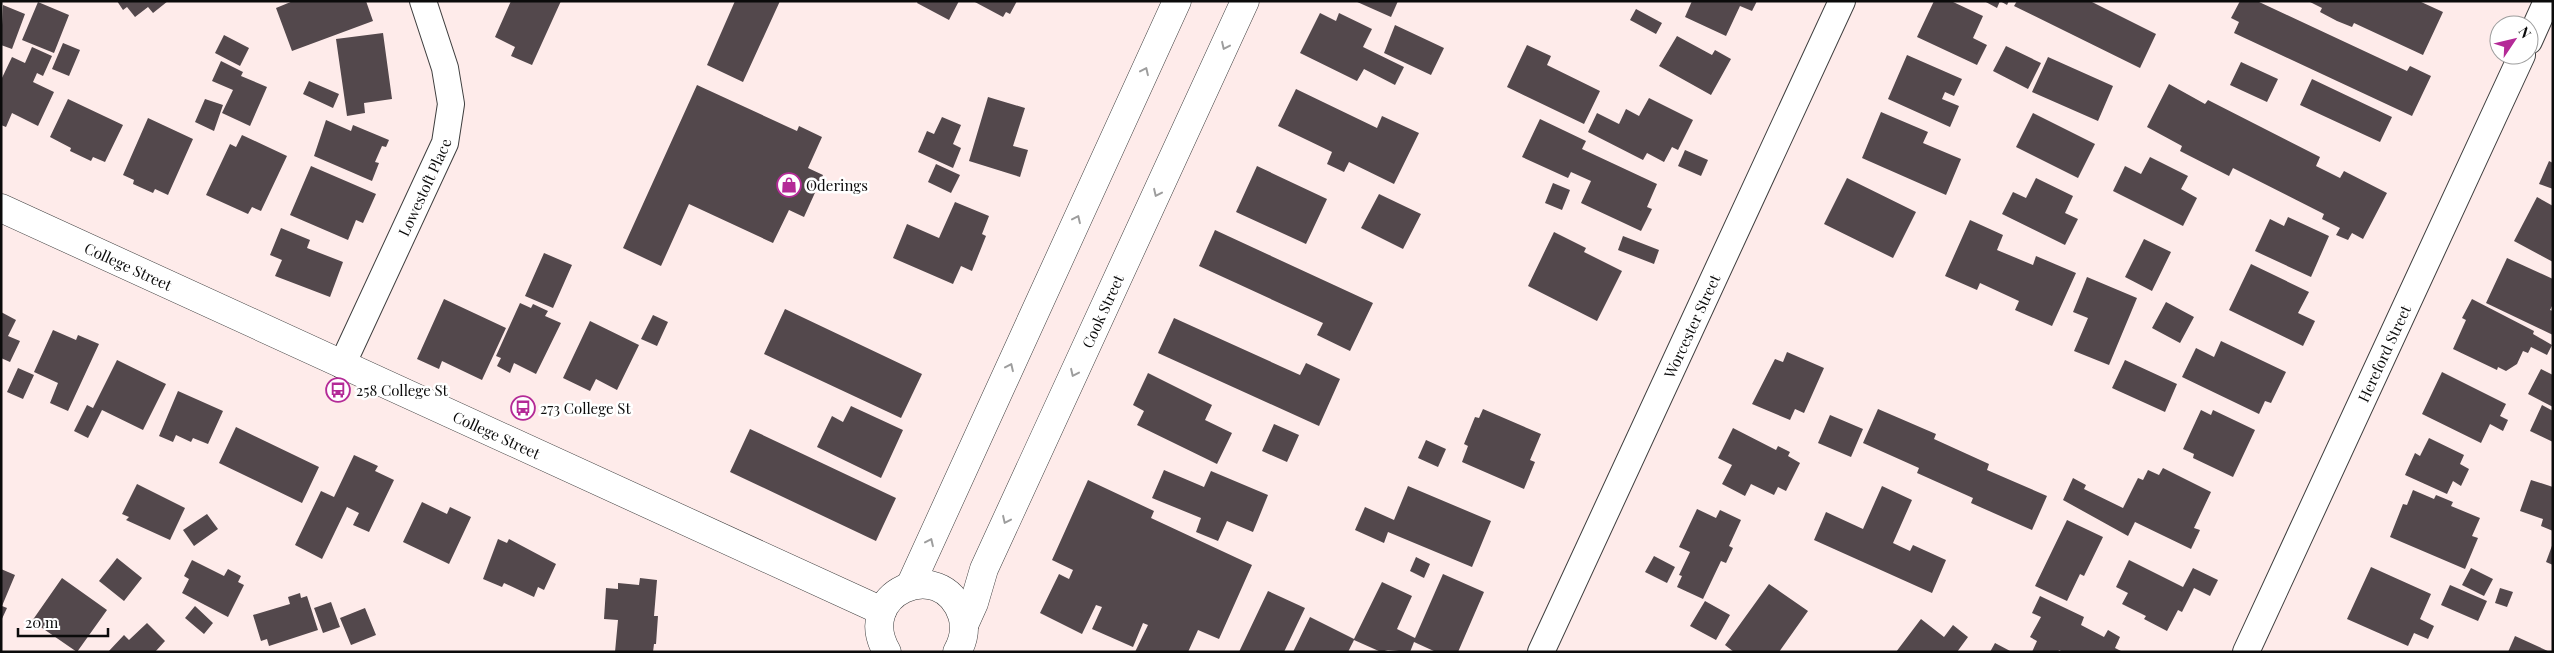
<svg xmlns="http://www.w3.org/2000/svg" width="2554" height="653" font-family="'Playfair Display',serif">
<rect width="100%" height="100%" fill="#feebea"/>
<path fill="#53484c" d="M117 1H168L153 13 148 7 135 17 127 7 123 10Z
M293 1H366L373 21 292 51 276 8Z
M511 1H561L532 65 511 56 515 47 495 37Z
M735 1H780L743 82 707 65Z
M918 1H959L949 20 917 3Z
M973 1H1017L1010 14 1006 12 1003 17Z
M1355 1H1398L1391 17Z
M1692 1H1757L1752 11 1740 6 1726 36 1685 17Z
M1934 1H1951L1983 16 1973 38 1987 45 1977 65 1917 37Z
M1984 1H2009L2007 5 2000 1 1997 8Z
M2017 1H2090L2156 34 2140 68 2014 6Z
M2240 1H2257L2407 71 2410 66 2431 76 2412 116 2234 33 2239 22 2231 18Z
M2308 1H2419L2443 12 2423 55 2354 23 2352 27 2337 21 2320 12 2322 8Z
M38 2 69 15 54 53 22 40Z
M3 5 25 14 12 49 1 45Z
M1636 9 1662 23 1656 34 1630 20Z
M1320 13 1336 21 1339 13 1372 29 1363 47 1404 67 1395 85 1364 69 1357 81 1300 53Z
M1395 25 1444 48 1431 75 1384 53Z
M383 33 392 99 364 103 365 113 347 116 336 39Z
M224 35 249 48 240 66 215 53Z
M1677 36 1712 55 1715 50 1731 59 1711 95 1659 66Z
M63 43 80 50 69 76 52 69Z
M1527 45 1551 56 1547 65 1600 91 1584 124 1507 87Z
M2006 46 2041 63 2028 89 1993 71Z
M32 47 52 56 43 76 37 73 33 82 54 92 38 126 12 113 6 127 1 125V80L12 57 25 63Z
M1907 55 1962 79 1954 96 1945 92 1942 99 1959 106 1950 127 1888 99Z
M2048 57 2113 86 2098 121 2032 92Z
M221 61 243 72 241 76 267 87 250 126 222 113 233 90 212 81Z
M2241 62 2278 79 2267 102 2230 85Z
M2312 79 2392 117 2380 142 2300 105Z
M309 81 339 94 333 108 303 94Z
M2169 84 2205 104 2208 100 2320 157 2316 166 2340 178 2344 171 2387 193 2363 239 2352 233 2348 240 2336 235 2340 228 2322 219 2324 214 2233 168 2229 176 2180 151 2182 146 2147 127Z
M697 85 797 131 799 126 822 137 808 168 823 175 804 217 789 210 773 243 689 204 661 266 623 248Z
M1296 89 1377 128 1382 116 1419 133 1394 184 1349 162 1344 172 1327 164 1332 152 1278 126Z
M988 97 1025 108 1013 146 1028 150 1020 177 969 161Z
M1649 98 1693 120 1678 150 1672 147 1664 162 1647 153 1643 160 1588 132 1597 113 1619 124 1626 109 1639 116Z
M68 99 123 125 105 162 93 157 91 161 70 151 71 148 50 137Z
M205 99 223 105 214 131 195 122Z
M1881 112 1928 132 1923 143 1961 159 1946 195 1862 158Z
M2033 113 2095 144 2078 178 2016 147Z
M942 117 961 125 953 144 961 148 953 168 918 152 927 131 934 134Z
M148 118 193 139 168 195 155 189 153 193 133 184 134 180 123 175Z
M1540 119 1586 141 1582 149 1657 184 1647 207 1652 209 1641 231 1581 203 1591 181 1571 172 1568 178 1522 157Z
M326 120 351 131 353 125 389 140 386 147 382 146 375 162 379 163 372 181 314 156Z
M242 135 287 156 261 211 252 207 248 214 206 195 230 144 236 147Z
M1685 150 1708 160 1701 176 1678 166Z
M2150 157 2188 176 2181 189 2197 198 2183 226 2113 191 2125 166 2141 174Z
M2549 161 2553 163V189L2539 184Z
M936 164 960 175 951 193 928 182Z
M311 166 376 194 363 223 356 220 348 240 290 215Z
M1257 166 1327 199 1306 244 1236 212Z
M1847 178 1916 212 1893 258 1824 224Z
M2036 178 2073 196 2065 213 2078 219 2065 245 2002 214 2013 192 2026 198Z
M1553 183 1570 190 1562 210 1545 203Z
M1379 194 1421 214 1403 249 1361 228Z
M2537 197 2553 206V262L2514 241Z
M955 202 989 216 982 234 986 236 972 271 961 266 953 284 893 258 907 224 939 238Z
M2288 217 2329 236 2311 277 2255 251 2270 219 2284 226Z
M1970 220 2003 235 1997 250 2033 265 2036 256 2076 273 2052 326 2015 310 2019 301 1980 283 1977 290 1945 276Z
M281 228 310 240 307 248 343 262 330 297 275 276 282 260 270 255Z
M1215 230 1373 303 1350 351 1317 335 1323 323 1199 266Z
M1554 232 1586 248 1584 252 1622 271 1597 321 1528 286Z
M1623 236 1659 250 1654 264 1618 250Z
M2144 239 2171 252 2152 291 2125 277Z
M544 253 572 265 553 308 525 296Z
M2507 258 2553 279V304L2550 310 2553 311V335L2486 303Z
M2251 264 2309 292 2298 313 2315 321 2303 346 2229 310Z
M2087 277 2137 298 2109 365 2074 351 2088 318 2073 312Z
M444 299 506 328 482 380 442 361 439 369 417 359Z
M2472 299 2534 331 2533 334 2552 345 2547 355 2531 347 2528 353 2523 351 2517 364 2506 371 2498 367 2497 370 2453 349 2466 320 2462 318Z
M2166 302 2194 317 2180 343 2152 328Z
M520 303 531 308 533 304 548 311 545 316 561 323 536 374 514 363 510 373 497 366 501 358 496 356Z
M785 309 922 374 901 418 764 354Z
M1 312 16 320 8 336 20 341 10 362 1 358Z
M653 315 668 322 657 346 641 339Z
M1174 318 1300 375 1306 363 1340 379 1319 426 1158 353Z
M590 321 639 345 617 390 596 379 590 391 563 378Z
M53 330 76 340 78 335 99 344 68 411 50 403 58 383 34 372Z
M2221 341 2286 372 2271 403 2265 401 2259 414 2182 377 2196 348 2214 357Z
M1787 352 1824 368 1804 413 1795 409 1790 420 1752 404 1775 359 1783 362Z
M117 360 166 384 143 430 102 410 88 438 74 431 87 405 93 408Z
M2125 360 2177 384 2165 412 2112 388Z
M18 368 34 375 23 399 7 392Z
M2541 369 2553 375V407L2528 394Z
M2442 372 2506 404 2500 416 2508 420 2503 431 2490 424 2481 443 2422 414Z
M1148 373 1212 405 1205 420 1232 433 1217 464 1137 425 1144 411 1133 405Z
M178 391 223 411 208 444 193 438 191 442 176 435 173 442 159 436Z
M2542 405 2553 411V442L2530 431Z
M851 406 903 430 881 478 817 447 832 416 843 422Z
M1483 409 1541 434 1530 460 1535 462 1524 489 1462 462 1468 446 1464 444 1475 417 1479 418Z
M1878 409 1936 434 1934 439 1989 464 1987 470 2047 496 2032 530 1971 503 1973 498 1917 473 1919 468 1863 443Z
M2201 410 2211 415 2213 410 2255 430 2233 477 2193 458 2194 454 2183 449Z
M1830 415 1863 429 1851 457 1818 443Z
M1274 424 1299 435 1287 462 1262 451Z
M236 427 319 467 302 503 219 463Z
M1733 428 1776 450 1778 446 1790 452 1788 456 1800 463 1786 491 1778 487 1774 495 1751 484 1745 496 1722 484 1732 465 1718 458Z
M750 429 896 498 876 541 730 472Z
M2429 438 2464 455 2460 464 2469 469 2461 486 2453 481 2447 494 2405 475 2415 453 2420 456Z
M1426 440 1446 449 1438 467 1418 458Z
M354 455 378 466 375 471 394 480 369 532 353 525 359 513 347 507 322 559 295 545 321 491 334 497Z
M2163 468 2211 492 2194 528 2200 530 2191 549 2135 522 2128 536 2063 500 2073 478 2086 485 2084 489 2123 508 2138 478 2143 480 2148 470 2159 475Z
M1164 470 1204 487 1211 471 1268 495 1253 532 1227 521 1218 541 1196 532 1201 518 1152 498Z
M1088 480 1154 511 1151 518 1252 565 1219 639 1198 630 1188 652H1135L1148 625 1143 623 1133 647 1092 629 1102 607 1096 605 1082 634 1040 613 1059 574 1069 579 1073 570 1052 560Z
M2531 480 2553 487V531L2541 526 2543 519 2520 511Z
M137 484 185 508 170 540 126 520 129 517 122 514Z
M1408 486 1491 521 1472 567 1388 532 1384 543 1355 530 1365 507 1394 520Z
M1882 486 1912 500 1893 543 1910 551 1913 545 1946 560 1932 593 1814 540 1826 512 1863 529Z
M2413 490 2434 499 2436 495 2453 502 2451 506 2480 518 2472 536 2478 538 2465 569 2390 537 2403 504 2407 505Z
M422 502 447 514 450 507 471 517 449 564 403 542Z
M1697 509 1716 518 1720 510 1741 520 1729 546 1733 548 1726 563 1721 561 1703 599 1677 587 1682 576 1679 575 1690 552 1679 547Z
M207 514 218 529 194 546 183 530Z
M2067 520 2103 537 2084 576 2080 574 2067 601 2035 586Z
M498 539 507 543 509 539 556 564 544 590 538 587 534 597 504 583 502 587 483 579Z
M2553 543V565L2546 562Z
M1654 556 1675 567 1667 583 1645 572Z
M1416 557 1430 564 1424 578 1410 571Z
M117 558 142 578 124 601 99 581Z
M192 560 224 576 228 569 241 576 238 582 244 585 228 617 182 593 189 579 184 576Z
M2129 560 2183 587 2193 568 2218 580 2210 596 2194 588 2182 612 2178 610 2167 631 2144 619 2146 616 2122 604 2128 593 2116 587Z
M2371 567 2431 594 2420 619 2434 626 2428 639 2414 633 2408 646 2347 619Z
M2471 568 2493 579 2484 596 2462 585Z
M1 569 15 575 2 606 7 608 1 621Z
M1443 574 1484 592 1458 652H1436L1414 642 1410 652 1388 650 1381 652 1354 640 1348 652H1293L1310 617 1354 639 1382 582 1412 596 1397 629 1415 638Z
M62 578 107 610 77 652 32 621Z
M640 578 657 580 654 616H658L656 644H654L653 652H615L618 620 604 619 606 588 618 589V583L639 585Z
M1769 584 1808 611 1779 652H1734L1725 645Z
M2450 585 2487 601 2478 621 2441 605Z
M2500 588 2513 592 2507 607 2495 603Z
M1268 591 1305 608 1284 652H1239Z
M300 593 301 598 307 596 318 630 269 646 267 639 261 641 253 615 290 604 288 597Z
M2040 596 2084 617 2081 625 2104 637 2108 630 2120 637 2115 648 2123 652H2063L2059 650 2058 652H2032L2037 641 2030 637 2041 617 2032 613Z
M1705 601 1730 615 1716 640 1690 626Z
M331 602 340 627 323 633 314 608Z
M195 606 213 623 204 634 185 618Z
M365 608 376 635 351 645 340 618Z
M1921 619 1944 637 1953 625 1968 637 1957 652H1896Z
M147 623 165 641 155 652H108L124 635 129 640Z
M2515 636 2550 652H2508Z
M1995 643 2012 652H1990Z"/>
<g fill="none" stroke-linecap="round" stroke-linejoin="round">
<g stroke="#3e3e3e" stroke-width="28">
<g id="minor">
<path d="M2529 41 2547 1"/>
<path id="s1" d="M342 365 445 143 451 104 445 68 423 1"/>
<path id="s2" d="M1541 652 1842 1"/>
<path id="s3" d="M2246 652 2522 55"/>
</g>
</g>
<g stroke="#3e3e3e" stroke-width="29">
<g id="tertiary">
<path id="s4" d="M1 208 882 611"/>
<path d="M910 586 1177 1"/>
<path id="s5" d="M965 623 974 603 984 569 1245 1"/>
<path d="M887 652C853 594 941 554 962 615 966 628 964 640 957 652"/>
</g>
</g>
<use href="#minor" stroke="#fff" stroke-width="26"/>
<use href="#tertiary" stroke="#fff" stroke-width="28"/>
</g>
<defs><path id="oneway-chevron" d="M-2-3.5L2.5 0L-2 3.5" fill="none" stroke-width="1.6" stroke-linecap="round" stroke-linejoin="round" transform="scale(1.25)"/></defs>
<g stroke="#9d9d9d">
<use href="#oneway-chevron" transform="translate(1225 46) rotate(115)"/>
<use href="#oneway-chevron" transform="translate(1145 71) rotate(-65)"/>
<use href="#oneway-chevron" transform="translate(1157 193) rotate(115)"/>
<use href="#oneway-chevron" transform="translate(1077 219) rotate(-65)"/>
<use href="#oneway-chevron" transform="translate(1010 367) rotate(-65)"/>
<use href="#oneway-chevron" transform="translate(1074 373) rotate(115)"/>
<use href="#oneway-chevron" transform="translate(1006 520) rotate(115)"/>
<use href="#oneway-chevron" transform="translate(930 542) rotate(-65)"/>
</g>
<defs>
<g id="shop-ring" transform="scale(1.25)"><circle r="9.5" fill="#fff" stroke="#b42a97" stroke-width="1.5"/><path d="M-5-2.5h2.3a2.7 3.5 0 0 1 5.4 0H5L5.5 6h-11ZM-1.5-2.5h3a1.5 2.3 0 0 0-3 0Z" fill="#b42a97"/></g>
<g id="bus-ring" transform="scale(1.25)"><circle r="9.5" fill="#fff" stroke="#b42a97" stroke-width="1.5"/><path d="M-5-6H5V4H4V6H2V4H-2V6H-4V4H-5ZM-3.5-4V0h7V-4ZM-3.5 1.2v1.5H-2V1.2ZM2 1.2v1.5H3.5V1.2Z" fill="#b42a97"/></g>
</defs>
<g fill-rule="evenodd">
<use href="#shop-ring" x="789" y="185"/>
<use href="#bus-ring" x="338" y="390"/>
<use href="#bus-ring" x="523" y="408"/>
</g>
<g text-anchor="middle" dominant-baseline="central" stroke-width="5" stroke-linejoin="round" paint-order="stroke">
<g font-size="15" fill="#0b0b0b" stroke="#fff" text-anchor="start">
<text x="806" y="185">Oderings</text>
<text x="356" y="390">258 College St</text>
<text x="540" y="408">273 College St</text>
</g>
<g font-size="15" fill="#0b0b0b" stroke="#fff">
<text stroke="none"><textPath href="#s1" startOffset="196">Lowestoft Place</textPath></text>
<text stroke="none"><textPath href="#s4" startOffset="140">College Street</textPath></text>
<text stroke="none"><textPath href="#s5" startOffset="341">Cook Street</textPath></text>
<text stroke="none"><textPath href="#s2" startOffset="359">Worcester Street</textPath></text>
<text stroke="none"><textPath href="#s3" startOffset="329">Hereford Street</textPath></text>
<text stroke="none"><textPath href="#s4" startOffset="545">College Street</textPath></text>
</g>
</g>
<rect width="2554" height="653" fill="none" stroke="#0b0b0b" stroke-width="5"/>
<g transform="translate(2514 40) rotate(55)"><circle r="24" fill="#ffffff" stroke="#9d9d9d"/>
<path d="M0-4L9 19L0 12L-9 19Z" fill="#b42a97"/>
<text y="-8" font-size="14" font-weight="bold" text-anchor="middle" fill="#0b0b0b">N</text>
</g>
<path d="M18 628v8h90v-8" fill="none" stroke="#0b0b0b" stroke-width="2.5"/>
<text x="25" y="628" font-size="15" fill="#0b0b0b" stroke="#ffffff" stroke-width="4" paint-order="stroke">20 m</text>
</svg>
